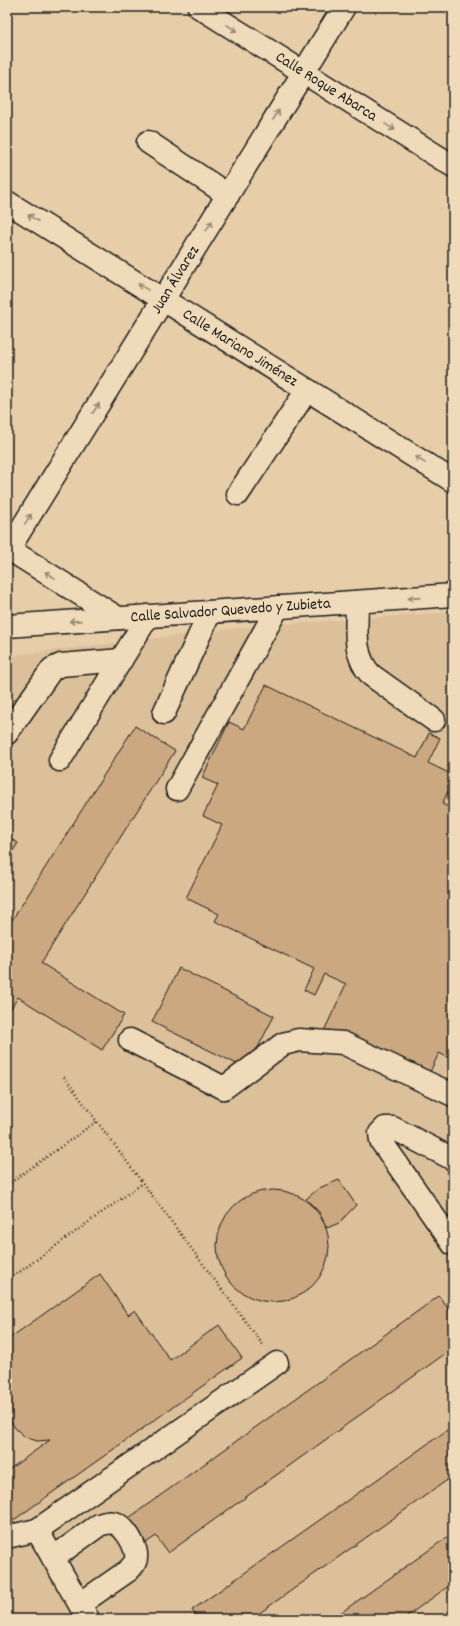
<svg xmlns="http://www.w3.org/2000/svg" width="460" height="1626" font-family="Dekko,sans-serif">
<rect width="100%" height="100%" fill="#e7cea9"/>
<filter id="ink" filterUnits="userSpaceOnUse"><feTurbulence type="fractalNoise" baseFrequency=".025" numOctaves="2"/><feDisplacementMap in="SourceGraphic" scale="8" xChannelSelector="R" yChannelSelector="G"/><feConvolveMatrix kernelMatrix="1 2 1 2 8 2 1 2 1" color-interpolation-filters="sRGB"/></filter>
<g filter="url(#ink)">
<path fill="#dbc09a" d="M453 612V1611L439 1619H7V656L256 626Z"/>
<path fill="#cca881" stroke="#1c1c1c" d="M7 675 12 678 7 685Z
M266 685 417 758 429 733 440 738 428 763 453 775V781L442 804 453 809V1060L439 1053 426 1080 324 1031 346 984 324 974 314 995 304 990 314 969 215 921 219 914 186 898 222 825 203 816 218 785 202 778 229 722 244 729Z
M135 726 175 751 41 963 124 1015 102 1050 18 997 7 1015V928Z
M7 837 18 843 7 860Z
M179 968 274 1016 247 1069 152 1022Z
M339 1180 356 1205 339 1223 327 1228 319 1212 306 1199 319 1188Z
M217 1246a56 56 0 1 1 112 0a56 56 0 1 1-112 0Z
M100 1274 128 1315 135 1310 170 1360 219 1325 242 1358 11 1522 7 1516V1471L50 1440 37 1441 25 1437 15 1428 9 1418 7 1409V1340Z
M439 1296 453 1316V1348L168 1553 156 1536 143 1545 126 1520Z
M453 1426V1476L251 1619H198L192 1610Z
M453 1533V1583L403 1619H332Z"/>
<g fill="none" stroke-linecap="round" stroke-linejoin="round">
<g stroke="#1c1c1c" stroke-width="25">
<g id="minor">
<path id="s1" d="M199 7 453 166"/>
<path d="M148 142 228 195"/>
<path id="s2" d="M7 202 453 481"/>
<path d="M238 494 307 390"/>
<path d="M7 548 118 618"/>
<path id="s3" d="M7 552 344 7"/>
<path d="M357 602C357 627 352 655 371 675L434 720"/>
<path id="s4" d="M7 626 453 595"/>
<path d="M164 713 210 612"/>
<path d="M7 733 52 669 61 665 121 660"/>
<path d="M60 760 148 616"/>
<path d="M177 789 278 607"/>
<path d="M130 1040 224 1088 283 1044 299 1040 343 1043 453 1095"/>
<path d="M453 1159 393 1128H385L380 1133 381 1141 453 1244"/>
<path d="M37 1530 277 1363"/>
<path d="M7 1537 37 1530 88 1619"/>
<path d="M53 1558 99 1525C105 1523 111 1521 117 1524 127 1530 140 1551 135 1562 134 1565 131 1567 129 1570L80 1604"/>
</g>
</g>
<path stroke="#1c1c1c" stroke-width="2.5" stroke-dasharray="1 3" stroke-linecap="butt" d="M64 1077 263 1345
M7 1185 97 1121
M7 1281 143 1183"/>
<use href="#minor" stroke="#efdbb9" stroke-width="22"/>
</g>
<defs><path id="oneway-shaft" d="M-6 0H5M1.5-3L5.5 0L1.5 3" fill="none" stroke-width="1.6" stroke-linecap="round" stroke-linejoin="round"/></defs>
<g stroke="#908572">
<use href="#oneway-shaft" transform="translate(232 28) rotate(32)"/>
<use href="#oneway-shaft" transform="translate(276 115) rotate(-59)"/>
<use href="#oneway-shaft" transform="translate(390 127) rotate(32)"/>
<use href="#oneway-shaft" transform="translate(33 218) rotate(-148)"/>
<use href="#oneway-shaft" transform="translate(209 226) rotate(-59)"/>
<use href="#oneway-shaft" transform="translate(143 287) rotate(-148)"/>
<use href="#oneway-shaft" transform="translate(96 408) rotate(-58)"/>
<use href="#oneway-shaft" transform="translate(420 460) rotate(-148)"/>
<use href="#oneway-shaft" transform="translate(28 519) rotate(-58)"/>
<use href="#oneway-shaft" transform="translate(50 575) rotate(-148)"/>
<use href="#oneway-shaft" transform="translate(414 598) rotate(176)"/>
<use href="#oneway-shaft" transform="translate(75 621) rotate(176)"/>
</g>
</g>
<g text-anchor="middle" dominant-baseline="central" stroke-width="3" stroke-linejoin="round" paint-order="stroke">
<g font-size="16" fill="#1c1c1c" stroke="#efdbb9">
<text stroke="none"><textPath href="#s1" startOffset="150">Calle Roque Abarca</textPath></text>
<text stroke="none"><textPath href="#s3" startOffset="320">Juan Álvarez</textPath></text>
<text stroke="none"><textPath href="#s2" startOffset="275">Calle Mariano Jiménez</textPath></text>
<text stroke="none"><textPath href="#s4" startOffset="224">Calle Salvador Quevedo y Zubieta</textPath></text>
</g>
</g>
<rect width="460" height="1626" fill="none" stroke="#efdbb9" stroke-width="24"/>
<rect x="12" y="12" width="436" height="1602" fill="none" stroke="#1c1c1c" stroke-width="1.5" filter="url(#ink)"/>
</svg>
